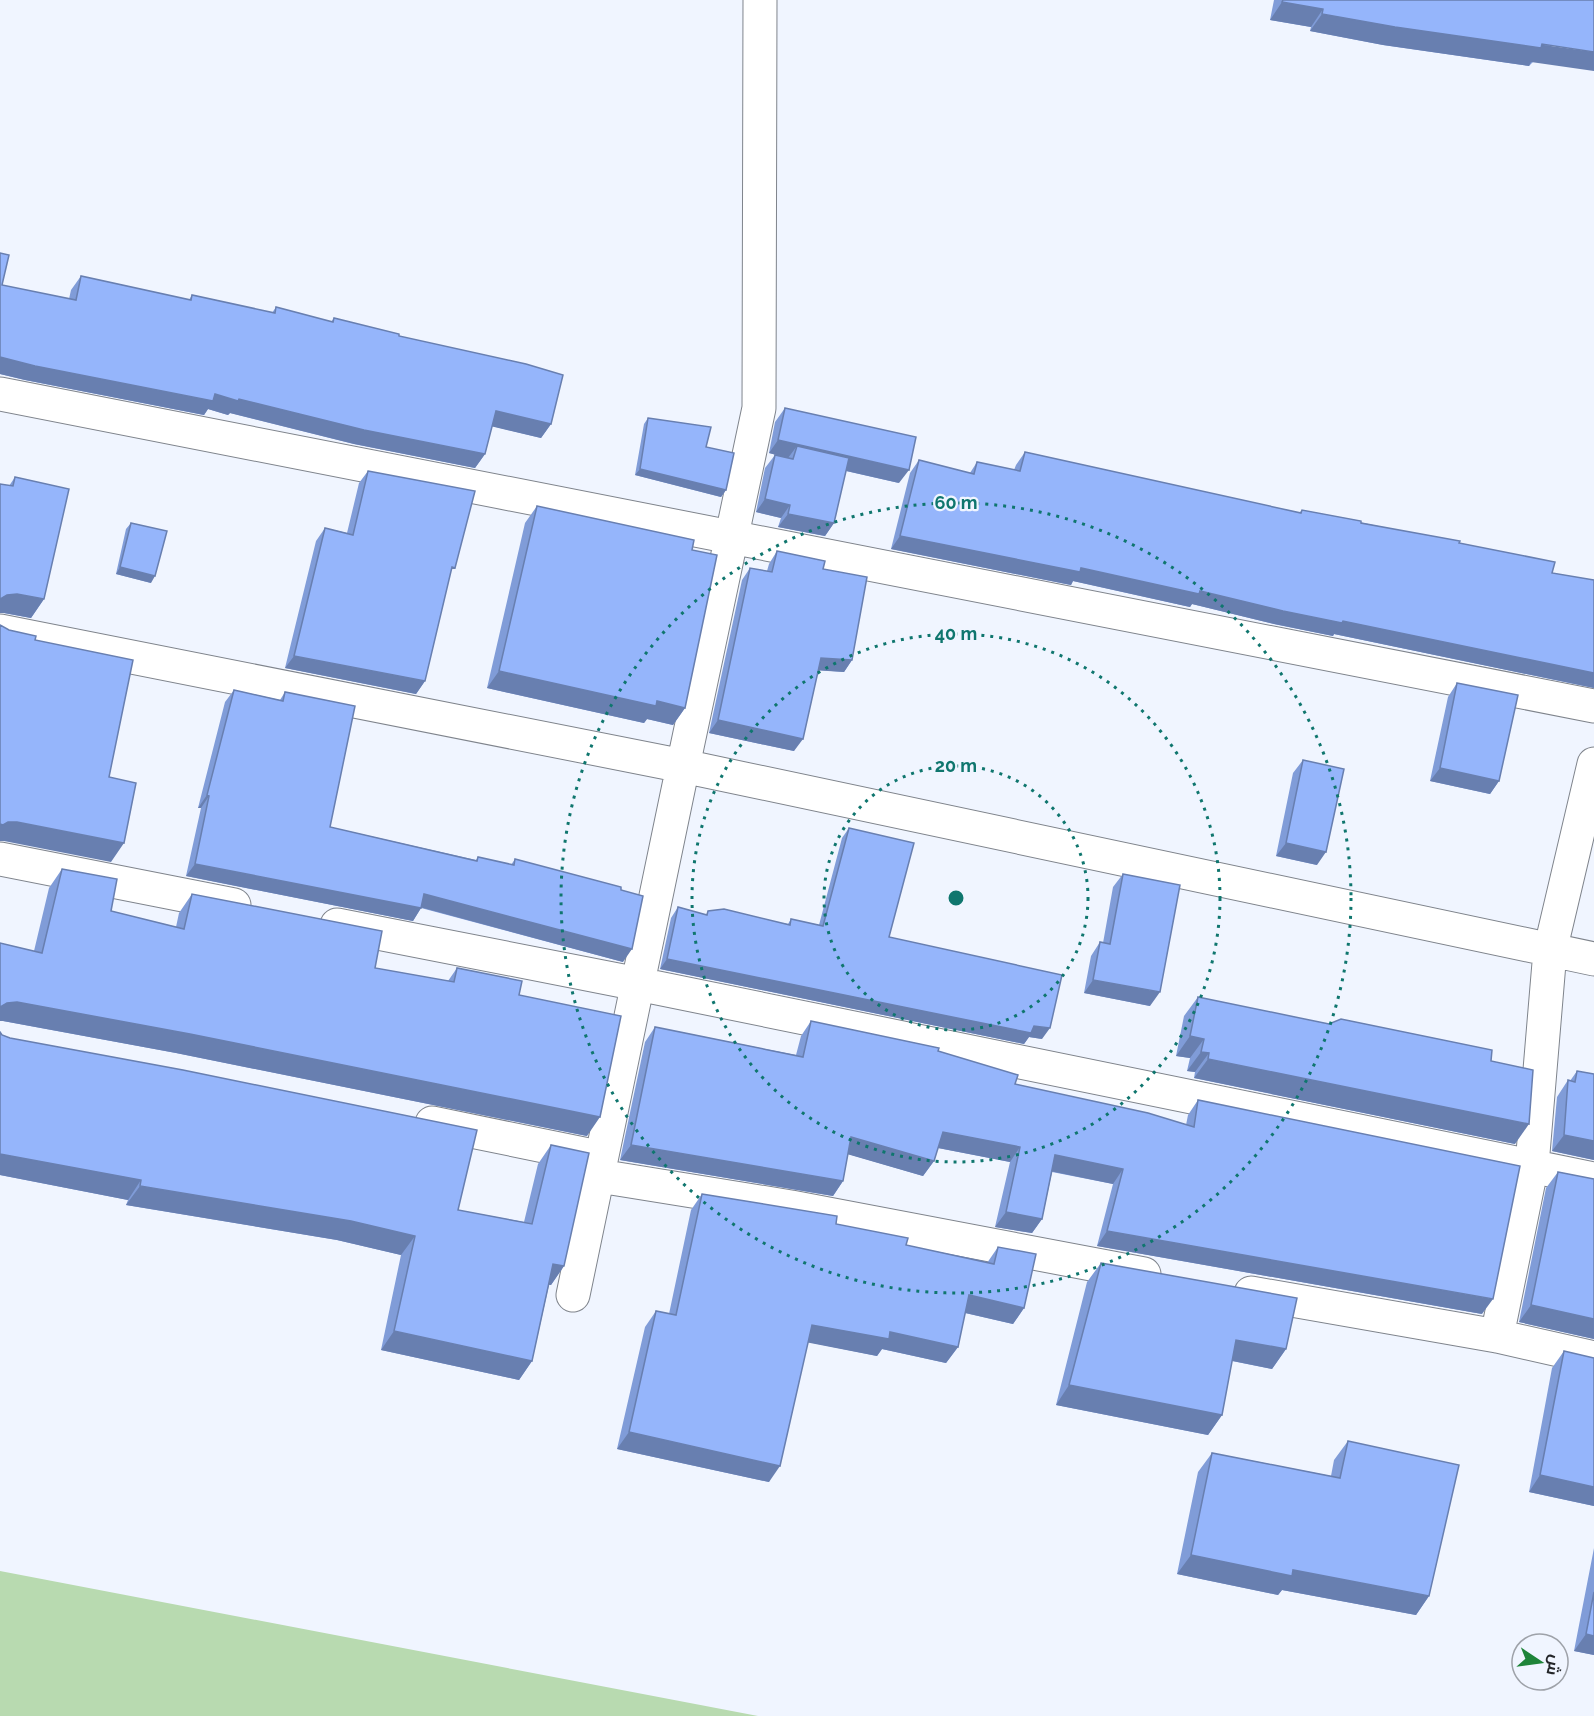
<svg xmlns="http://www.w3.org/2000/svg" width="1594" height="1716" font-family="Raleway,Cairo,sans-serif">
<rect width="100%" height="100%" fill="#f0f5ff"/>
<path fill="#b8dab0" d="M0 1571 758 1716H0Z"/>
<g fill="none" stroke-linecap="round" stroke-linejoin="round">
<g stroke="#7f848c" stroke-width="35">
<path id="minor" d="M0 394 1594 706
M0 631 683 766 1594 959
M0 859 234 905
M337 925 638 984 1594 1179
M432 1123 593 1156
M599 1176 791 1207 1144 1274
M1251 1293 1497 1336 1594 1358
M573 1295 683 766 759 408 760 0
M1497 1336 1532 1165 1550 951 1594 764"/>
</g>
<use href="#minor" stroke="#fff" stroke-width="33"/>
</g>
<path fill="#809cd8" d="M1274 0H1594L1529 66 1383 45 1310 31 1311 27 1270 20Z
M0 253 2 285 69 299 71 290 81 276 189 300 192 295 272 313 276 307 331 322 334 318 399 336 551 424 541 438 492 426 485 454 475 468 354 444 230 413 228 415 208 409 204 415 25 380 0 374Z
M785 408 899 483 846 471 834 523 825 536 778 527 781 518 756 512 765 468 775 455 788 458 769 453 775 422Z
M648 418 726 490 721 497 635 475 644 424Z
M1025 452 1299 513 1302 510 1459 543 1552 573 1594 580V688L1334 634 1333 636 1274 624 1192 604 1190 607 1073 581 1071 585 891 549 910 473 919 460 970 473 977 462 1014 470 1016 465Z
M368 471 450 575 425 681 416 694 285 668 316 541 325 528 347 533 359 483Z
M15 477 44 599 31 618 4 613H0V484L9 486Z
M537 506 692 550 685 708 673 725 647 719 644 723 487 688 525 523Z
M131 523 151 583 116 574 126 529Z
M777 551 823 569 852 660 844 672 818 670 794 751 709 733 742 580 750 568 767 571 769 564Z
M1457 683 1499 781 1490 794 1430 781 1448 697Z
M234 690 280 700 285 692 330 827 476 860 478 857 511 865 515 859 621 890 623 962 421 908 413 921 186 876 201 808H198L225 702Z
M1303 760 1317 865 1276 856 1293 773Z
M849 828 889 937 1042 1039 1029 1037 1024 1044 660 969 671 918 678 907 706 915 708 911 788 924 791 919 819 925 842 838Z
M62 869 111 911 176 927 179 913 192 894 375 968 448 981 457 968 519 995 587 1136 176 1053 3 1021H0V943L34 951 49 888Z
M1123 874 1150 1006 1084 993 1091 956 1100 942 1103 943 1113 887Z
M1198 997 1491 1061 1515 1144 1194 1078 1195 1072 1187 1071 1190 1058 1176 1056 1184 1016Z
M811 1021 938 1051 1015 1084 1186 1125 1188 1115 1198 1100 1482 1314 1097 1246 1113 1184 1052 1172 1042 1219 1032 1233 995 1227 1010 1162 938 1148 934 1161 923 1176 848 1154 843 1181 833 1196 620 1160 645 1042 655 1027 796 1055 801 1036Z
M0 1032 2 1035 10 1038 458 1210 524 1222 538 1164 551 1145 564 1266 551 1285H549L532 1361 519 1380 381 1350 401 1255 337 1240 126 1205 128 1200 0 1175Z
M1577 1071 1594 1160 1552 1151 1557 1097 1568 1080 1570 1081Z
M1558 1172 1594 1179V1339L1519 1322 1546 1188Z
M702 1194 836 1224 906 1245 987 1263 998 1247 1024 1308 1013 1324 965 1313 958 1347 946 1363 882 1349 877 1356 808 1342 769 1482 617 1449 645 1327 656 1311 669 1314 691 1210Z
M1101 1263 1286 1349 1272 1369 1232 1361 1222 1415 1208 1435 1056 1405 1087 1282Z
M1564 1351 1594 1358V1506L1529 1492 1552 1368Z
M1348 1441 1429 1596 1416 1615 1282 1590 1278 1595 1177 1574 1198 1472 1212 1453 1331 1476 1334 1460Z
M1594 1548V1655L1574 1651Z"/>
<path fill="#687fb0" d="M1282 2 1323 9 1311 27 1270 20Z
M1322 14 1594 52V71L1531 62 1529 66 1383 45 1310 31Z
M0 357 215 394 485 454 475 468 354 444 230 413 228 415 208 409 204 415 25 380 0 374Z
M496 411 551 424 541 438 486 425Z
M778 440 909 470 899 483 794 459 797 446 788 458 769 453Z
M640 469 726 490 721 497 635 475Z
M765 499 790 505 781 518 756 512Z
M788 514 834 523 825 536 778 527Z
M900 536 1081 568 1200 591 1343 621 1594 673V688L1334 634 1333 636 1274 624 1192 604 1190 607 1073 581 1071 585 891 549Z
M120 567 155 576 151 583 116 574Z
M17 594 44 599 31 618 4 613H0V599L7 595Z
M294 656 425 681 416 694 285 668Z
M821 658 852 660 844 672 812 670Z
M499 671 657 701 685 708 673 725 647 719 644 723 487 688Z
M718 720 803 739 794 751 709 733Z
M1440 768 1499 781 1490 794 1430 781Z
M207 795 209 796 201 808H198Z
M8 822H17L124 843 111 862 4 841H0V824Z
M1286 843 1326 852 1317 865 1276 856Z
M195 864 421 908 413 921 186 876Z
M424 894 632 949 623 962 416 906Z
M667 959 1034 1026 1050 1028 1042 1039 1029 1037 1024 1044 660 969Z
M1093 980 1160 992 1150 1006 1084 993Z
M17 1002 190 1034 600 1117 587 1136 176 1053 3 1021H0V1007L7 1003Z
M1190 1036 1204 1039 1190 1058 1176 1056Z
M1201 1052 1209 1053 1195 1072 1187 1071Z
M1208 1059 1529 1124 1515 1144 1194 1078Z
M943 1132 1020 1147 1010 1162 933 1147Z
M1564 1135 1594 1141V1160L1552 1151Z
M851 1137 934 1161 923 1176 840 1152Z
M631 1145 843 1181 833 1196 620 1160Z
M0 1154 141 1180 128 1200 0 1175Z
M1055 1155 1123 1169 1113 1184 1045 1170Z
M140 1186 351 1221 415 1236 401 1255 337 1240 126 1205Z
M1006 1212 1042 1219 1032 1233 995 1227Z
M1107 1231 1493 1299 1482 1314 1097 1246Z
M553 1264 564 1266 551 1285 540 1283Z
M969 1295 1024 1308 1013 1324 957 1311Z
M1531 1305 1594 1319V1339L1519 1322Z
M812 1325 890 1332 958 1347 946 1363 882 1349 877 1356 800 1341Z
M394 1331 532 1361 519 1380 381 1350Z
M1236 1340 1286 1349 1272 1369 1223 1359Z
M1069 1385 1222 1415 1208 1435 1056 1405Z
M629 1432 780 1466 769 1482 617 1449Z
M1540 1475 1594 1487V1506L1529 1492Z
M1191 1555 1293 1570 1429 1596 1416 1615 1282 1590 1278 1595 1177 1574Z
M1586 1634 1594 1636V1655L1574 1651Z"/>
<path fill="#95b5fb" stroke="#687fb0" stroke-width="1.5" d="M1283 0H1594V52L1542 44 1541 48 1395 27 1322 14 1323 9 1282 2Z
M0 253 9 255 2 285 76 300 81 276 191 300 192 295 275 313 276 307 333 322 334 318 399 334V336L526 364 563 375 551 424 496 411 485 454 364 430 239 399 238 401 215 394 213 401 35 366 0 357Z
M785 408 916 437 909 470 778 440Z
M648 418 711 427 706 447 734 453 726 490 640 469Z
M797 446 849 458 834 523 788 514 790 505 765 499 775 455 793 459Z
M1025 452 1301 513 1302 510 1361 521V523L1460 541 1459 543 1555 562 1552 573 1594 580V673L1343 621 1342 623 1283 611 1200 591 1199 594 1081 568 1080 572 900 536 919 460 974 474 977 462 1020 471Z
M368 471 475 491 455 568 452 567 425 681 294 656 325 528 353 535Z
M15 477 69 489 44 599 17 594 7 595 0 599V484L13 486Z
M537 506 694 540 692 550 717 555 685 708 657 701 656 706 499 671Z
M131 523 167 531 155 576 120 567Z
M777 551 825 561 823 569 867 577 852 660 821 658 803 739 718 720 750 568 772 572Z
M0 625 9 630 36 636 35 640 133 660 109 777 136 783 124 843 17 822H8L3 825 0 824Z
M1457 683 1518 695 1499 781 1440 768Z
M234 690 283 701 285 692 355 706 330 827 477 861 478 857 514 865 515 859 621 887V890L643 896 632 949 424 894 421 908 195 864 209 796 207 795Z
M1303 760 1344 769 1326 852 1286 843Z
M849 828 914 843 889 937 1062 975 1050 1028 1034 1026 1031 1033 667 959 678 907 707 915 708 911 724 909 790 925 791 919 823 926Z
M62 869 117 879 111 911 184 929 192 894 382 931 375 968 454 982 457 968 522 981 519 995 621 1016 600 1117 190 1034 17 1002 7 1003 0 1007V943L42 953Z
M1123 874 1180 885 1160 992 1093 980 1100 942 1110 944Z
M1198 997 1329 1024 1341 1019 1492 1050 1491 1061 1533 1070 1529 1124 1208 1059 1209 1053 1201 1052 1204 1039 1190 1036Z
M811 1021 939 1048 938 1051 1018 1075 1015 1084 1148 1113 1194 1127 1198 1100 1520 1166 1493 1299 1107 1231 1123 1169 1055 1155 1042 1219 1006 1212 1020 1147 943 1132 934 1161 851 1137 843 1181 631 1145 655 1027 803 1057Z
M0 1032 2 1035 10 1038 183 1070 477 1130 458 1210 532 1224 551 1145 589 1153 564 1266 553 1264 532 1361 394 1331 415 1236 351 1221 140 1186 141 1180 0 1154Z
M1577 1071 1594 1074V1141L1564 1135 1568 1080 1575 1082Z
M1558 1172 1594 1179V1319L1531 1305Z
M702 1194 837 1216 836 1224 908 1238 906 1245 994 1264 998 1247 1036 1254 1024 1308 969 1295 958 1347 890 1332 889 1339 812 1325 780 1466 629 1432 656 1311 676 1315Z
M1101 1263 1297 1298 1286 1349 1236 1340 1222 1415 1069 1385Z
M1564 1351 1594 1358V1487L1540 1475Z
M1348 1441 1459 1465 1429 1596 1293 1570 1292 1576 1191 1555 1212 1453 1340 1478Z
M1594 1592V1636L1586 1634Z"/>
<g fill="none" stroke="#0f766e" stroke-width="3" stroke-dasharray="3 6">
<circle cx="956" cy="898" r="132"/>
<circle cx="956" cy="898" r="264"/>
<circle cx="956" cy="898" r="395"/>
</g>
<circle cx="956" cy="898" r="9" fill="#0f766e" stroke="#f0f5ff" stroke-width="3"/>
<g font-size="18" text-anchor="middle" font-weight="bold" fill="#0f766e" stroke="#f0f5ff" stroke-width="4.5" stroke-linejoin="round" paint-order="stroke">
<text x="956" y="509">60 m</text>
<text x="956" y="640">40 m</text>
<text x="956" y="772">20 m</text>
</g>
<g transform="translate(1540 1662) rotate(103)"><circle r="28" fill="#f0f5ff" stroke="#9ea2a9" stroke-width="1.5"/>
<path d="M0-4.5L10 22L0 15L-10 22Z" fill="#1e8439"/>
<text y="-9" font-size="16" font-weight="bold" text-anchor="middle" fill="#242629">ش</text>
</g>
</svg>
